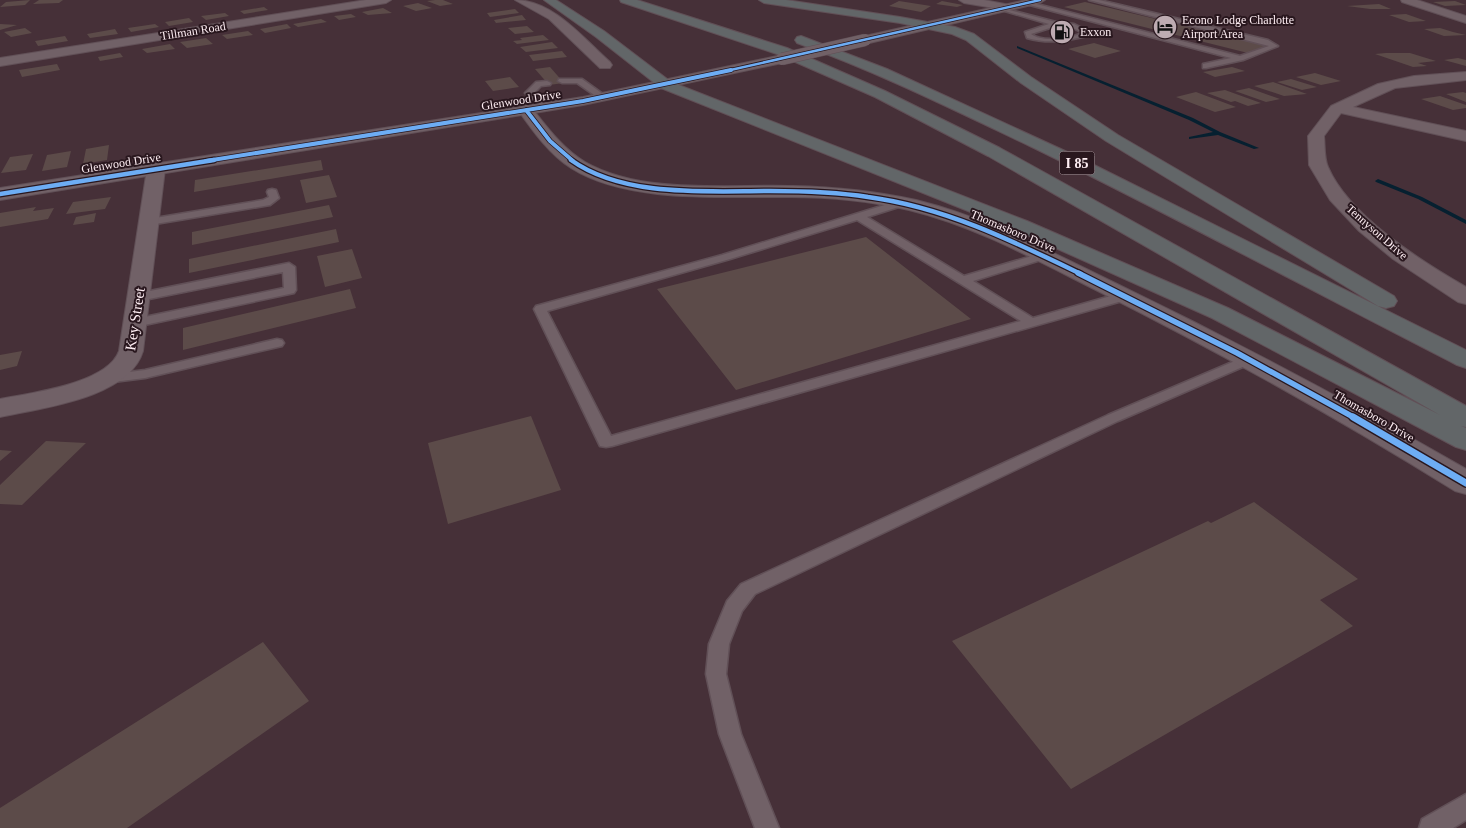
<svg xmlns="http://www.w3.org/2000/svg" width="1466" height="828" font-family="Georgia,serif">
<rect width="100%" height="100%" fill="#463038"/>
<g fill="none" stroke-linecap="round" stroke-linejoin="round">
<path fill="#062030" fill-rule="evenodd" d="M1017 46 1193 118 1220 132 1259 148 1254 149 1218 135 1189 139V137L1213 132 1189 120 1017 48Z
M1378 179 1422 197 1466 220V224L1418 199 1376 182 1375 181Z"/>
</g>
<path fill="#5c4b49" d="M30 0 25 5 0 7 6 2Z
M39 0H63L59 3 33 4Z
M435 0H443L453 4 440 6 427 1Z
M899 1 931 6 921 12 889 6Z
M942 1 963 5 957 7 936 4Z
M1455 1 1466 5 1445 6 1433 2Z
M1085 2 1268 46 1248 53 1064 7Z
M418 3 432 8 416 11 403 6Z
M1379 4 1391 9H1370L1347 6Z
M264 7 268 10 244 14 240 11Z
M383 8 392 13 368 15 362 12Z
M515 9 519 13 490 17 487 13Z
M225 13 229 16 206 20 201 16Z
M351 14 356 17 339 20 334 16Z
M1406 14 1426 21 1409 22 1389 15Z
M522 15 526 20 496 23 494 20Z
M189 18 193 22 169 26 165 22Z
M321 19 327 22 298 27 293 24Z
M0 24 17 25 0 30Z
M155 24 159 27 131 32 128 28Z
M287 24 291 28 265 33 260 29Z
M527 26 534 32 515 34 508 28Z
M25 28 32 33 11 37 4 32Z
M1440 28 1453 32 1466 35 1444 36 1424 29Z
M115 29 118 34 90 38 87 34Z
M248 31 253 35 227 39 222 35Z
M543 35 549 40 517 44 513 41 522 40 520 38Z
M65 36 68 41 38 46 35 41Z
M206 38 213 44 187 48 180 42Z
M552 42 558 48 526 52 520 47Z
M1094 43 1121 51 1095 58 1068 49Z
M170 44 175 49 147 53 142 49Z
M562 51 567 57 533 61 529 55Z
M120 53 123 57 100 61 98 57Z
M1386 53H1410L1436 61 1418 63 1427 66 1413 67 1375 54Z
M1458 58 1466 60V66L1444 60Z
M57 64 60 70 22 77 19 70Z
M550 67 564 83 549 85 535 69Z
M1232 67 1245 71 1215 77 1203 72Z
M1315 73 1341 81 1321 85 1296 77Z
M510 77 519 87 493 91 485 81Z
M1291 79 1317 87 1302 90 1277 82Z
M1273 82 1307 94 1284 96 1254 86Z
M1249 88 1280 99 1266 102 1235 91Z
M1225 90 1261 103 1248 106 1235 101 1231 102 1207 93Z
M1196 92 1236 107 1215 112 1176 97Z
M1463 92 1466 93V102L1446 94Z
M1440 96 1466 105V108L1453 110 1421 99Z
M109 145 107 160 83 164 86 149Z
M71 151 67 167 42 171 47 155Z
M33 154 26 170 1 173 10 157Z
M321 160 323 170 194 192 195 180Z
M329 175 337 197 306 203 300 180Z
M111 197 105 209 66 214 73 202Z
M329 205 333 217 192 245V232Z
M36 207 33 211 54 208 48 219 0 227V213Z
M96 213 94 222 73 225 76 217Z
M336 229 339 242 189 273V259Z
M866 237 971 319 736 390 657 289Z
M352 249 362 278 325 287 317 256Z
M350 289 356 308 183 350V328Z
M22 351 17 366 0 370V355Z
M531 416 561 490 448 524 428 443Z
M46 441 86 443 22 505 0 504V485Z
M0 450 12 451 0 461Z
M1254 502 1358 579 1320 600 1353 626 1071 789 952 641 1208 521 1211 523Z
M263 642 309 701 127 828H0V808Z"/>
<g fill="none" stroke-linecap="round" stroke-linejoin="round">
<g stroke="#615057" stroke-width="3">
<path id="lane" d="M1089 0H1099L1268 40 1278 46 1243 60 1206 68H1203V64L1231 58 1022 3 1025 1 1240 56 1269 46Z
M998 7 1056 22 1074 24 1090 32 1087 36C1066 41 1048 44 1027 38L1025 32 1049 24 998 9ZM1056 26 1071 27 1083 33C1070 38 1043 43 1031 34Z
M559 79H582L607 97 600 99 577 83H562L558 81Z
M547 81 551 83 550 85 541 86 534 93 547 107 543 109 525 93 536 82Z
M272 189 276 190 279 198 270 205 149 225 144 222 149 219 263 200 269 197 267 192 268 190Z
M901 200 906 203 905 205 867 217 964 276 1039 254H1047L1049 256 1047 258 973 281 1033 318 1125 292 1131 296 1129 299 612 446 606 447 600 446 534 309 536 306 722 255ZM857 220 1021 321 611 436 547 311 730 259Z
M289 263 295 267 296 290 294 293 135 327 129 323 135 319 284 288 283 272 139 301 135 300 133 297 135 294Z
M277 339 282 340 284 343 282 346 145 378 105 383 100 382 98 379 100 376 105 375 145 370Z
M1249 355 1256 359 1254 362 1118 421 755 594 742 611 729 644 726 674 741 734 779 828H755L719 734 706 674 709 644 727 601 741 584 1108 415Z
M1466 794V820L1453 828H1419L1422 819Z"/>
</g>
<g stroke="#615057" stroke-width="2">
<path id="street" d="M366 0H391L386 3 0 66V58Z
M515 0C553 0 583 38 610 62L612 65 610 68H600L549 19Z
M959 0H984L1010 5 1012 7 1006 10 964 3Z
M1401 0H1417L1466 16V23L1402 2Z
M1466 72V80L1395 88 1353 107 1466 131V141L1341 113 1324 136C1325 145 1324 158 1328 167 1349 216 1421 261 1466 287V304L1458 302 1393 259 1359 231 1330 200 1309 165 1308 136 1331 106 1378 84 1414 76Z
M526 105 531 107C547 127 563 149 585 162 643 195 728 184 793 186 835 187 875 191 916 200 986 217 1051 252 1115 283 1235 341 1352 403 1466 469V494L1455 491C1338 418 1219 352 1096 290 1036 260 975 226 909 210 870 201 830 197 790 197 724 196 628 204 571 168 549 154 533 131 518 110L521 107Z
M156 164 162 165 165 169 143 351C129 398 42 408 0 417V399C30 393 107 384 119 351L147 169 150 165Z"/>
</g>
<g stroke="#615057" stroke-width="2">
<path id="secondary" d="M1026 0H1045L1040 3 865 44 859 40 865 36Z
M782 55 789 59 787 62 583 105 0 200V188L583 97Z"/>
</g>
<g stroke="#615057" stroke-width="2">
<path id="highway" d="M544 0H556L604 31 671 82 1027 221 1228 308 1440 415 988 156 875 97 777 54 621 2 620 0H637L787 48 885 91 1000 148 1466 406V427L1461 426 1466 428V450L1456 447 1212 318 1013 229 661 88 596 37Z
M759 0H786L900 17 955 27 974 34 1031 77 1118 135 1394 296 1397 301 1394 306 1386 308 1378 306 1106 141 1021 83 966 40 952 34 900 23 764 3Z
M801 36 887 69 1076 156 1466 350V368L1457 365C1316 293 1177 218 1034 148 956 111 878 72 797 43L795 40 797 37Z"/>
</g>
<use href="#lane" fill="#716167" fill-rule="evenodd"/>
<use href="#street" fill="#716167" fill-rule="evenodd"/>
<use href="#secondary" fill="#716167" fill-rule="evenodd"/>
<use href="#highway" fill="#626668" fill-rule="evenodd"/>
<g stroke="#615057" stroke-width="13" stroke-linecap="butt">
<path id="secondary-bridge" d="M782 59 865 40"/>
</g>
<use href="#secondary-bridge" stroke="#716167" stroke-width="12"/>
<g stroke="#29171e" stroke-width="4">
<path id="cycleway-far4" d="M726 71 1040 0"/>
</g>
<g stroke="#29171e" stroke-width="5.5">
<path id="cycleway-far3" d="M526 110 550 141 573 161
M206 161 583 101 731 70"/>
</g>
<g stroke="#29171e" stroke-width="7">
<path id="cycleway-far2" d="M571 160C624 198 708 191 770 191 803 191 836 192 868 197 944 207 1013 241 1081 274
M0 194 214 160"/>
</g>
<g stroke="#29171e" stroke-width="8">
<path id="cycleway-far1" d="M1078 273 1237 353 1355 418"/>
</g>
<g stroke="#29171e" stroke-width="10">
<path id="cycleway" d="M1353 417 1466 483"/>
</g>
<use href="#cycleway-far4" stroke="#6dadf4" stroke-width="2.5"/>
<use href="#cycleway-far3" stroke="#6dadf4" stroke-width="4"/>
<use href="#cycleway-far2" stroke="#6dadf4" stroke-width="4.5"/>
<use href="#cycleway-far1" stroke="#6dadf4" stroke-width="5.5"/>
<use href="#cycleway" stroke="#6dadf4" stroke-width="7"/>
</g>
<defs>
<g id="hotel-disc" transform="scale(1.25)"><circle r="9.5" fill="#beacb2" stroke="#29171e"/><path d="M-6-4.5h1.5V1H6V5H4.5V3h-9V5H-6ZM-4 0a1.8 1.8 0 1 1 3.6 0ZM.5 0V-2.5h3Q6-2.5 6 0Z" fill="#111"/></g>
<g id="fuel-disc" transform="scale(1.25)"><circle r="9.5" fill="#beacb2" stroke="#29171e"/><path d="M-5.5-6h7V0h2V4h1.3V-2.5L3-4.5l.8-.8L6-3V5H2.5V1h-1V6h-7ZM-4.2-4.7v3.2H.2V-4.7Z" fill="#111"/></g>
</defs>
<g fill-rule="evenodd">
<use href="#hotel-disc" x="1165" y="27"/>
<use href="#fuel-disc" x="1062" y="32"/>
</g>
<g text-anchor="middle" dominant-baseline="central" stroke-width="4" stroke-linejoin="round" paint-order="stroke">
<g font-size="12" fill="#feeef3" stroke="#29171e" text-anchor="start">
<text x="1182" y="20">Econo Lodge Charlotte<tspan x="1182" dy="14">Airport Area</tspan></text>
<text x="1080" y="32">Exxon</text>
</g>
<g font-size="12" fill="#feeef3" stroke="#29171e">
<text transform="translate(193 31) rotate(-9)">Tillman Road</text>
<text transform="translate(521 100) rotate(-9)">Glenwood Drive</text>
<text transform="translate(121 163) rotate(-9)">Glenwood Drive</text>
<text transform="translate(1013 231) rotate(23)">Thomasboro Drive</text>
<text transform="translate(1377 232) rotate(41)">Tennyson Drive</text>
<text transform="translate(1374 416) rotate(30)">Thomasboro Drive</text>
</g>
<rect fill="#29171e" stroke="#beaeb3" stroke-width="1" x="1059.5" y="151.5" width="35" height="23" rx="4"/>
<g font-size="14" font-weight="bold" fill="#feeef3">
<text x="1077" y="163">I 85</text>
</g>
<g font-size="15" fill="#feeef3" stroke="#29171e">
<text transform="translate(135 319) rotate(-81)">Key Street</text>
</g>
</g>
</svg>
